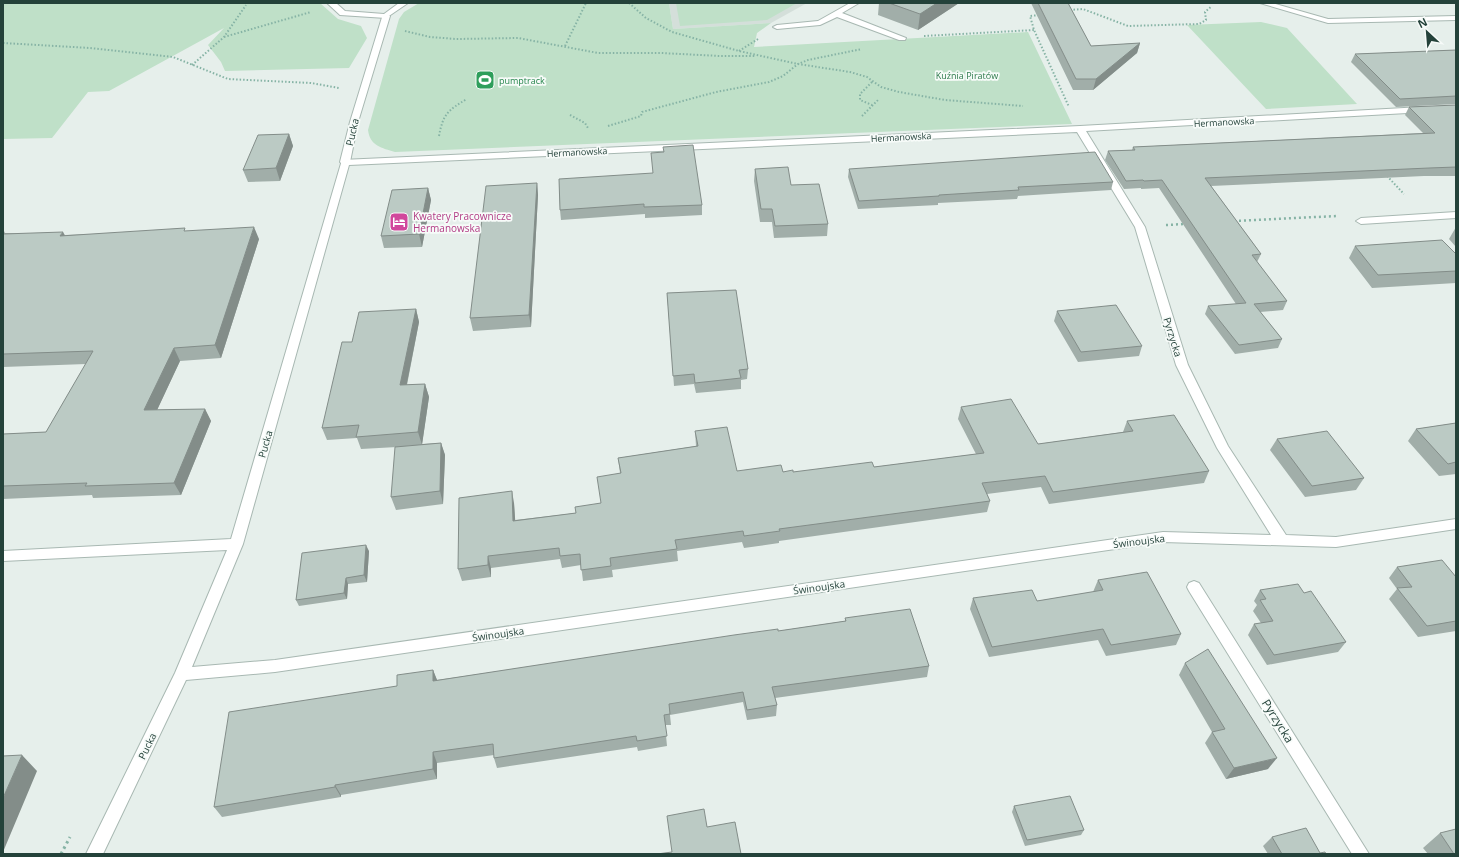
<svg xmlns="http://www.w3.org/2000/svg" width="1459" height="857" font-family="'Open Sans',sans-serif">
<rect width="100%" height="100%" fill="#e6efeb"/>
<path fill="#d4dfda" d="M669 3H807L771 23 673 29Z"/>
<path fill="#bfe0c8" d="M3 3H320L338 19 361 26 367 38 349 68 225 71 221 62 208 45 224 28 109 91 88 92 52 138 3 139Z
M419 3H669L673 29 771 23 757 33 754 47 1028 32 1072 124 395 152C382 148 370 146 368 130L399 19 404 12Z
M676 3H797L767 20 680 26Z
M1261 22 1287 28 1357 104 1266 109 1187 25Z"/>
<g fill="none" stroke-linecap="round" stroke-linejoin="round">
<g stroke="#a8b8b2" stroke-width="2">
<path id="lane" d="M850 3H859L842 13 906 38 905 40H899L837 17 820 25 777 29 773 27 777 25 818 21Z
M1260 3H1272L1328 19 1456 16V20L1328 23Z
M383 14H386L390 16 358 122 350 162 348 164H342L340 162 350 122Z
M1194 581 1199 583 1369 854H1352L1189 591 1187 587 1189 583Z"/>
</g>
<g stroke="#a8b8b2" stroke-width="2">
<path id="street" d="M327 3H336L345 11 384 14 399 3H408L386 18 340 15Z
M1422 107 1425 108 1426 110 1425 112 1086 131 1145 227 1188 365 1228 446 1286 535 1336 537 1456 519V529L1336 547 1163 542 275 672 186 680 103 854H86L175 673 227 550 3 561V551L231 539 342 160 1080 126ZM1077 132 1135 227 1176 365 1217 448 1271 535 1163 532 275 660 192 667 243 544 349 165Z
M1456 212V218L1361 224 1356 221 1361 218Z"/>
</g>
<path stroke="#86b3a5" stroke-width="2" stroke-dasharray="1.5 2" stroke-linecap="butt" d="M629 3 646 18 672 32 739 51 798 64 850 72 867 77 881 87 899 92 945 100 1023 106
M1070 10 1083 9 1128 26 1199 24 1206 20 1205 12 1212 6
M1039 15 1030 16 1034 30 1069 107
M405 31 430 37 456 39 518 38 598 53H661L720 56H755
M924 36 1034 30
M224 37 311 12
M3 43 90 48 173 57 228 79 311 83 339 88
M565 46 586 3
M739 51 758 39
M192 65 224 37 246 5
M872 82 860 94V100L872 105
M570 115 585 123 588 128
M862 116 878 100
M608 126 641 116 642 112 716 92 769 82 783 76 798 64 808 60 862 49
M439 136C443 114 448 110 467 99
M1387 176 1404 194"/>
<path stroke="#86b3a5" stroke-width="2.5" stroke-dasharray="2 3" stroke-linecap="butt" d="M1234 221 1337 216
M1166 225 1185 224"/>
<path stroke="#86b3a5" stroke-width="3" stroke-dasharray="2.5 3.5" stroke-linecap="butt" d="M61 854 70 837"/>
<use href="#lane" fill="#fff" fill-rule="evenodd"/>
<use href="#street" fill="#fff" fill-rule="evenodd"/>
</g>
<path fill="#a1aea9" d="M879 3H959L918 30 878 15Z
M1031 3H1068L1091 46 1140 43 1137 53 1093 90H1073Z
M1456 50V104L1396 107 1351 62 1355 54Z
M1456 105V176H1424L1211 186 1261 254 1257 262 1287 301 1283 310 1260 312 1282 339 1278 348 1235 354 1205 314 1208 306 1236 304 1159 188 1141 189V188L1124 189 1105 160 1108 151 1132 150 1133 147 1423 133 1405 115 1409 107Z
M289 134 293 146 280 181 248 182 243 170Z
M755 169 791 185 828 224 827 236 774 238 772 222H760L754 181Z
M849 169 1113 182 1111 190 1018 196 1017 199 938 203V205L858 209 848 177Z
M559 179 702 205V215L645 218V214L561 220 560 210Z
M537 183 538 195 531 327 473 331 470 318Z
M428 188 431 200 422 247 384 248 381 236Z
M1456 227V247L1449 239Z
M3 231H4L5 233 65 235 186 231 259 239 221 358 180 361 157 410 205 409 211 421 181 495 93 498 92 495 3 499V434L46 432 86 364 3 367Z
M1355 246 1456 254V283L1372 288 1349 258Z
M667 293 748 369 747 379 741 380V389L696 393 694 384 674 386Z
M416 309 419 322 407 385 425 384 429 397 422 444 441 443 445 455 443 504 396 510 391 497 397 447 361 449 357 438 327 440 322 428 352 342Z
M1057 311 1142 346 1139 356 1078 362 1054 321Z
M961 407 1038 444 1123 432 1127 421 1209 471 1204 483 1049 504 1041 487 987 494 990 501 987 512 779 541V543L744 548 742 542 677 551 678 561 612 570 613 577 583 581 581 565 562 568 560 559 491 568V577L462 581 458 569 514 503 515 520 576 513 601 503 620 473 618 458 696 446 695 431 737 471 793 472 874 467 976 454 958 419Z
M1456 423V474L1439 476 1408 441 1416 429Z
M1277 439 1364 478 1356 490 1305 497 1270 450Z
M369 551 367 582 348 584 347 599 299 606 296 600Z
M1397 567 1456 577V631L1418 637 1389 599 1397 589 1389 578Z
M1098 580 1181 634 1176 645 1106 656 1098 640 989 657 970 609 973 598 1037 601 1093 592Z
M1260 590 1304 593 1346 642 1338 652 1267 665 1248 635 1254 624 1261 623 1253 611 1257 605 1254 601Z
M845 618 929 666 927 677 775 698 777 705 776 716 747 720 743 702 670 715 671 725H665L667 746 638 751 637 747 497 768 494 758V755L437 763V779L341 795V797L222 817 214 807 397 686 433 670 437 680 778 631 845 621Z
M1185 663 1268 769 1226 779 1205 743 1212 732 1179 675Z
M1014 806 1084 830 1081 835 1025 846 1012 812Z
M1440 833 1456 854H1428L1423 848Z
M1272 837 1320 853 1326 854H1268L1263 846Z"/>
<path fill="#838d89" d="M937 3H959L918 30 920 14Z
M1140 43 1137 53 1093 90 1096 79Z
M289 134 293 146 280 181 276 168Z
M537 183 538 195 531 327 529 315Z
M428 188 431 200 422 247 419 234Z
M254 227 259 239 221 358 215 345Z
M63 232 70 244 60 236Z
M416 309 419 322 404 398 400 385Z
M174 348 180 361 151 423 144 410Z
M425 384 429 397 422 445 418 432Z
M205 409 211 421 181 495 174 483Z
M441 443 445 455 443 504 440 491Z
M512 491 514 503 516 532 513 521Z
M366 545 369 551 367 582 364 575Z
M488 556 491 568V577L488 565Z
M346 578 348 584 347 599 344 593Z
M433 670 437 680 433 681Z
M433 752 437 763V779L433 769Z
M22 755 37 771 3 852V798Z
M1277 758 1268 769 1226 779 1234 768Z
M335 785 341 795V797L335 787Z"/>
<path fill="#bbcac4" stroke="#838d89" d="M889 3H937L920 14Z
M1038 3H1068L1091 46 1140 43 1096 79H1076Z
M1456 50V96L1400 99 1355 54Z
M1456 105V167L1429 168 1205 178 1261 254 1252 255 1287 301 1254 304 1282 339 1239 345 1208 306 1246 303 1162 180 1144 181 1143 180 1126 181 1108 151 1135 150 1133 147 1435 133 1409 107Z
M289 134 276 168 243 170 258 135Z
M693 145 702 205 644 207V204L560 210 559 179 653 173 651 153 664 152 663 147Z
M1095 152 1113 182 1018 187 1019 190 939 195V196L859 201 849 169Z
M788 167 791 185 819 184 828 224 775 226 772 209H761L755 169Z
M537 183 529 315 470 318 486 186Z
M428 188 419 234 381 236 392 190Z
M254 227 215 345 174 348 144 410 205 409 174 483 85 486 87 483 3 486V434L46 432 93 351 3 354V234L63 232 60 236 185 228 184 231Z
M1442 240 1456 254V271L1378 275 1355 246Z
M736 290 748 369 739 370 741 378 695 383 694 374 673 376 667 293Z
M1116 305 1142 346 1081 352 1057 311Z
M416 309 400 385 425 384 418 432 356 437 359 425 322 428 342 342H352L359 312Z
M1011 399 1038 444 1133 431 1127 421 1174 415 1209 471 1053 492 1045 476 982 483 990 501 779 529 780 531 744 536 743 531 675 540 677 549 610 558 611 566 581 570 580 554 560 556 559 548 488 556V565L458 569 459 498 512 491 513 521 576 513 575 507 601 503 597 477 621 473 618 458 698 446 695 431 727 427 737 471 781 465 783 472 793 470V472L872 462 874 467 984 453 961 407Z
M1456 423V462L1448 464 1416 429Z
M1327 431 1364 478 1312 486 1277 439Z
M441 443 440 491 391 497 395 447Z
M366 545 364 575 346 578 344 593 296 600 302 553Z
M1442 560 1456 577V621L1427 626 1397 588 1412 587 1397 567Z
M1147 572 1181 634 1111 645 1103 629 992 647 973 598 1032 590 1037 601 1103 590 1098 580Z
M1298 584 1304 593 1311 591 1346 642 1274 655 1254 624 1273 621 1260 600 1266 599 1260 590Z
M910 609 929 666 772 687 777 705 747 710 743 692 669 704 670 714 664 715 667 736 637 741 636 736 494 758 493 744 433 752V769L335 785V787L214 807 229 712 397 686V675L433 670V681L734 635 778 629V631L846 621 845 618Z
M1208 649 1277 758 1234 768 1212 732 1225 729 1185 663Z
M22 755 3 798V756Z
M1070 796 1084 830 1027 840 1014 806Z
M704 809 707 827 735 822 741 854H657L672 852 667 816Z
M1306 828 1320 853 1325 852 1326 854H1282L1272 837Z
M1456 829V854H1454L1440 833Z"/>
<defs>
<g id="stadium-square" transform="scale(1)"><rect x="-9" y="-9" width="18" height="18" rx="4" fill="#2e9e5b" stroke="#f7fbf9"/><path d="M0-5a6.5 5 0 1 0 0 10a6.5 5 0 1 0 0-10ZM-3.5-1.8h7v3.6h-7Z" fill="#fff"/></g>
<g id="hotel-square" transform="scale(1)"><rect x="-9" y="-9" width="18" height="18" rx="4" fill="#d1479c" stroke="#f7fbf9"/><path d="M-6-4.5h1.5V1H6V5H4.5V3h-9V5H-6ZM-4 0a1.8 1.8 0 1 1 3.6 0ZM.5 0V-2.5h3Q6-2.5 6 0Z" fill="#fff"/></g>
</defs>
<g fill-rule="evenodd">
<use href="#stadium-square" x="485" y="80"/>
<use href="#hotel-square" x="399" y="222"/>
</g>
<g text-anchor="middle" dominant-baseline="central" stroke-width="3.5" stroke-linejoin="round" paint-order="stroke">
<g font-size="9" fill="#2d7a4b" stroke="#f7fbf9">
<text x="967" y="75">Kuźnia Piratów</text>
</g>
<g font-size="9" fill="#27864d" stroke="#f7fbf9" text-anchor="start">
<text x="499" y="80">pumptrack</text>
</g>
<g font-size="9" fill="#24423a" stroke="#f7fbf9">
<text transform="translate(1224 122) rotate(-3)">Hermanowska</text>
<text transform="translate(901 137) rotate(-3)">Hermanowska</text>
<text transform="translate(577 152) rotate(-3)">Hermanowska</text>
</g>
<g font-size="10" fill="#24423a" stroke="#f7fbf9">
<text transform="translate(352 132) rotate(-77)">Pucka</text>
<text transform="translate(1173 337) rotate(73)">Pyrzycka</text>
<text transform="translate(265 444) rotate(-74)">Pucka</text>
<text transform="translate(1139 541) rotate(-7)">Świnoujska</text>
<text transform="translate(819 587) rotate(-8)">Świnoujska</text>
<text transform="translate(498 634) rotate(-8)">Świnoujska</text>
<text transform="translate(147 746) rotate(-64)">Pucka</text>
</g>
<g font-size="10" fill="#b23c85" stroke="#f7fbf9" text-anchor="start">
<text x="413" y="216">Kwatery Pracownicze<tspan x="413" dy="12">Hermanowska</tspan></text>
</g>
<g font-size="12" fill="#24423a" stroke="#f7fbf9">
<text transform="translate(1278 721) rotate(58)">Pyrzycka</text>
</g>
</g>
<rect width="1459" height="857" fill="none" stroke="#24423a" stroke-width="8"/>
<g transform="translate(1427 32) rotate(334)" stroke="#f7fbf9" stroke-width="3" paint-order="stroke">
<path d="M0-3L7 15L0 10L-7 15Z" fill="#24423a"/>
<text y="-6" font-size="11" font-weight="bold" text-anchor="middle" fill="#24423a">N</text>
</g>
</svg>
